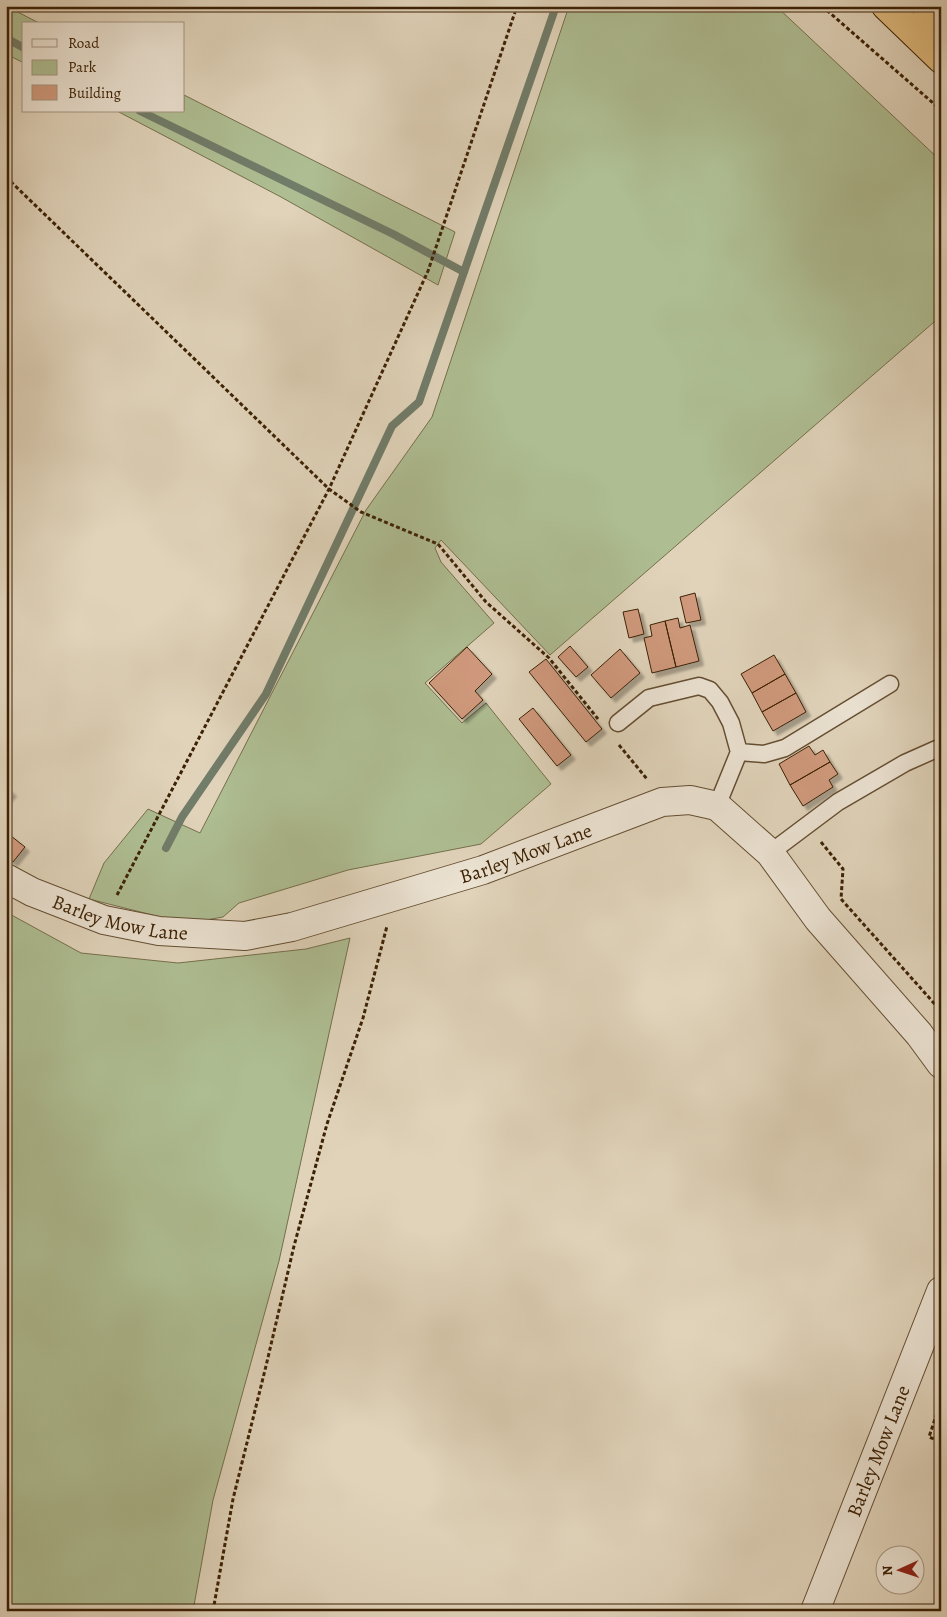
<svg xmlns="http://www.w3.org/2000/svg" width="947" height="1617" font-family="Alegreya,serif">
<defs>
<filter id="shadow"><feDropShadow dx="4.5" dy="4.5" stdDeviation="1" flood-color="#0004"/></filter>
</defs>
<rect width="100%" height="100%" fill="#e0d3ba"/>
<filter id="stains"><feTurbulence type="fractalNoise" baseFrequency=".004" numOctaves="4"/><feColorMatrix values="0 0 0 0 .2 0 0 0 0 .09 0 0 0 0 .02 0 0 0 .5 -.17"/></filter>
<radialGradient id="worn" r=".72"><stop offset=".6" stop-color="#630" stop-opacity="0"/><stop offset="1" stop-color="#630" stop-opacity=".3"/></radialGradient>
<path fill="#aebd92" stroke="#756f4b" d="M6 6 41 24H24V63L6 54Z
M569 6H776L941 161V316L550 655 441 540 435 548 441 562 494 623 425 683 462 723 486 703 551 784 481 844 348 870 239 903 223 917 200 921 168 919 89 899 104 863 148 809 200 833 366 510 432 417Z
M184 95 455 232 438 285 281 197 117 111H184Z
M6 912 81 953 178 963 306 949 350 938 279 1261 213 1500 193 1611H6Z"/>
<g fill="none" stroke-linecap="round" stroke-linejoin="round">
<path stroke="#717c69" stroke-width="8" d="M6 38 24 48
M140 111 393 234 464 272
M166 848 182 817 266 694 392 426 419 402 556 6"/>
</g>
<path fill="#d0997d" stroke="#3c2104" filter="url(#shadow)" d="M695 593 701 620 686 623 680 597Z
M638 609 644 634 629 638 623 612Z
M678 618 680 628 690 625 699 661 676 667 665 621Z
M665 621 676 667 652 673 644 638 652 636 650 625Z
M570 646 588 667 576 677 558 657Z
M467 647 492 674 475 691 483 700 462 719 429 683Z
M620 649 640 673 611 698 591 675Z
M774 655 785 674 752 693 741 674Z
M546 659 602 729 586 742 529 672Z
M785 674 796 693 762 712 752 693Z
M796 693 806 712 773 731 762 712Z
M533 708 571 755 557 766 519 719Z
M809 746 815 755 823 750 830 762 790 785 779 764Z
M830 762 838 774 829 780 833 787 803 806 790 785Z
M6 787 12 792 6 799Z
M6 832 25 847 13 862 6 857Z"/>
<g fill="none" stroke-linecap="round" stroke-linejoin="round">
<g stroke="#654e32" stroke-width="19">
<path id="service" d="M618 723 649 698 699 686 710 690 720 702 731 723 739 752 717 806
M739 752 764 754 785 748 890 684
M770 853 838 802 905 763 941 747"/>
</g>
<g stroke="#654e32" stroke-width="30">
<g id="minor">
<path id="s1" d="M6 878 32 892 104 920 159 931 245 936 292 927 483 870 662 802 690 800 717 806 770 853 818 919 919 1034 941 1064"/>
<path id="s2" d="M815 1611 941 1291"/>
</g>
</g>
<g stroke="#3c2104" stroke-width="30">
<path id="trunk" d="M886 6 941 59
M926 6 941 21"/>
</g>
<path stroke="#3c2104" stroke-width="3" stroke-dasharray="4 2.5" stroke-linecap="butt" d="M822 6 941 110
M6 177 329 489 361 512 438 544 486 602 549 658 598 719
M619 745 647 779
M821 842 843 869 841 899 941 1011
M117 895 329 489 428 271 517 6
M941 1401 929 1437 941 1442
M213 1611 233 1499 266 1366 294 1246 327 1124 363 1018 387 926"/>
<use href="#service" stroke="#ebe2d2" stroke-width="16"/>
<use href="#minor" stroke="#ebe2d2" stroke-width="28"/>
<use href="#trunk" stroke="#e0ba7d" stroke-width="28"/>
</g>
<g text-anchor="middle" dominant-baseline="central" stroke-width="5" stroke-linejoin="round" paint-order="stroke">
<g font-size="20" fill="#3c2104" stroke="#ebe2d2">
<text stroke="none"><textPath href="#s1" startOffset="542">Barley Mow Lane</textPath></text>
<text stroke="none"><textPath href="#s1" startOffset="122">Barley Mow Lane</textPath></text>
<text stroke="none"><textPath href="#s2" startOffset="172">Barley Mow Lane</textPath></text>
</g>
</g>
<rect width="947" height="1617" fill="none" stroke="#e0d3ba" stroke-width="25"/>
<rect x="8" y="8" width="932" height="1602" fill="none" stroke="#3c2104" stroke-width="2.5"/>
<rect x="12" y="12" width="922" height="1592" fill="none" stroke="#3c2104"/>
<rect x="22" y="22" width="162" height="90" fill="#ebe2d2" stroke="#a59580"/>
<rect x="32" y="39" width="25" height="8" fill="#ebe2d2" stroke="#a59580"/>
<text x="68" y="48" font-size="15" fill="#3c2104">Road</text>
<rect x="32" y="60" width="25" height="15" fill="#aebd92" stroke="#a59580"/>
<text x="68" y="72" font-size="15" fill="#3c2104">Park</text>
<rect x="32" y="85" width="25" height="15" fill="#d0997d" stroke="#a59580"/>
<text x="68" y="98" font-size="15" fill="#3c2104">Building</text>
<g transform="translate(900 1570) rotate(267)"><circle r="24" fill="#ebe2d2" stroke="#a59580"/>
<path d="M0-4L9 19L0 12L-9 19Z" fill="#8f2418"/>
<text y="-8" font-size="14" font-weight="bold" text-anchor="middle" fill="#3c2104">N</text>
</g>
<rect width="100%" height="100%" filter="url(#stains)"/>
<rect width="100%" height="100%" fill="url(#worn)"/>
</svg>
